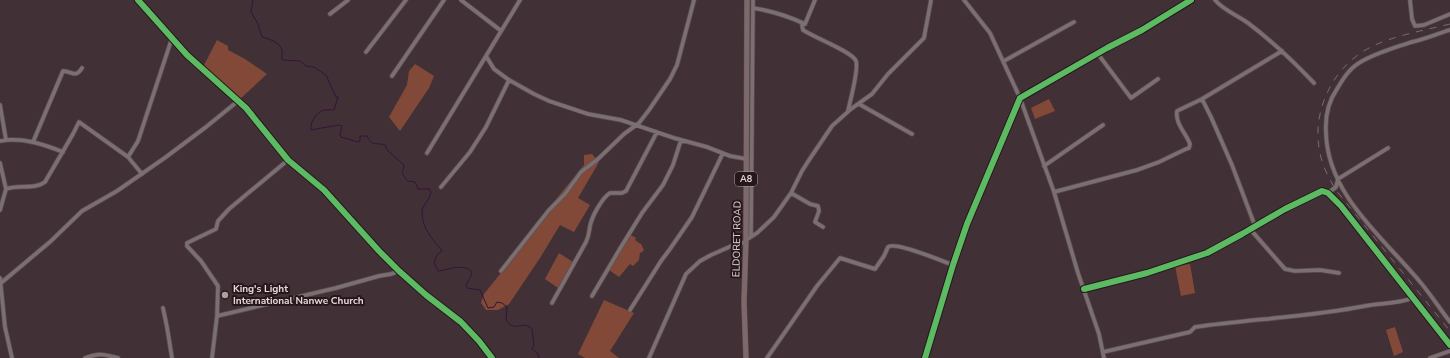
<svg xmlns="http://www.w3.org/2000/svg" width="1450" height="358" font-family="'Nunito Sans',sans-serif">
<rect width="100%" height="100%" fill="#413136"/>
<path fill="#824938" d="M217 40 228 46V50L245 59 267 74 240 99 203 67Z
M415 64 434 76 429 88 400 131 389 117 407 85 409 71Z
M1049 99 1055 111 1035 119 1031 108Z
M592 154 599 162 578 198 590 205 574 232 560 225 540 258 509 304 498 310H486L481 303 484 294 504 269 534 226 584 165V155Z
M631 235 636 238 635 240 642 245V246L644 250 641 253 640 252 639 260 633 266 630 264 619 277 609 270Z
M559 253 573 262 558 288 545 279Z
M1190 264 1195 293 1181 296 1175 266Z
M604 300 634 313 610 351 619 358H585L578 354Z
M1395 327 1403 352 1394 356 1386 330Z"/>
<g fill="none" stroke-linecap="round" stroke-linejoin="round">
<path stroke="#37113b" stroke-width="1" d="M253 0 251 12 258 24 262 37C269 39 280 42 282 50 283 53 281 56 282 60L300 61 306 66 314 67 326 75 336 97H338L334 110C330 110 323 109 320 112 314 116 310 124 311 130L339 125 342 126 340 134 341 137 358 142 360 141V136H367C372 147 375 142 385 145L388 151 403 164 404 166C401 173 403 176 408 181L415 182 418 189H429L431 192C430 200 422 205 422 212 422 226 429 234 436 244 439 247 440 247 442 251L437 255 434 263 438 271C447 270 467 262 472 273L466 286 467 288 480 290 488 308 494 307 497 302 502 303 507 307 506 320C516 334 521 319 532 329L534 345 532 349 538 354 539 358"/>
<g stroke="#5d4f54" stroke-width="5">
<path id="minor" d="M138 0 187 55 246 108 288 160 324 190 379 251 399 271 426 295 461 322 479 341 492 358
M461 0 500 30
M520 0 486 56 494 69 509 80 534 94 549 101 588 114 621 120 674 138 707 147 730 156 747 159
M815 0 805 24 802 25 803 30C813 37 853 52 856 61 859 70 850 101 848 111
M964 0 990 33 1020 98 1054 192 1078 273 1099 334 1104 358
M1215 0C1223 10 1237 15 1248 23 1272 41 1294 62 1314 83
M1410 0 1412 19 1415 26 1424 25 1450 14
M753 8C772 11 788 16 805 24
M330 14 348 0
M1450 30C1437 34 1425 39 1412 42 1394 48 1375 53 1359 63 1349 69 1343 79 1337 89 1328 102 1325 115 1326 132 1327 195 1384 238 1421 283 1431 295 1440 309 1450 322
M366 52 406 0
M1098 54 1131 98 1158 79
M1004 61 1074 22
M392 76 444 0
M1202 99 1282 51
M859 104 912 134
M0 105 6 140
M0 141C22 137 43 144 63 152
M33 142 63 71C72 71 75 79 82 68
M427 153 486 56
M128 157 142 174
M0 163 6 189 0 210
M1044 166 1103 125
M441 187 470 152 486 127 509 80
M6 189C18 184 35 190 45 182L73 134 79 122 128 157 138 141 172 38
M1054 192 1137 170 1159 162 1186 149 1189 148 1190 144C1186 133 1175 124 1177 111L1202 99 1211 117 1232 165 1255 226
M791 193 810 204 818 206 819 211 815 222 823 227
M1328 193 1336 187 1338 179 1388 148
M1250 229 1285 269 1295 271 1320 270 1339 273
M751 237 753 0
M746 240 757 233 774 217 791 193 802 171 809 160 832 126 851 109 872 94 888 74 924 38 931 0
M501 271 549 210 565 194 581 172 598 159 624 134 639 123 649 110 670 79 677 65 694 0
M0 278 5 327 12 358
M1 283 51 241 82 211 117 191 166 157 206 127 238 101
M1084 289 1147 273 1207 253 1242 234 1285 209 1322 191 1328 193 1341 206 1450 345
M592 296 621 247 642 213 663 185 673 165 681 140
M552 303 586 242C589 236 589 232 590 226 592 216 602 198 610 193H622L626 191 657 132
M163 308 167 327 172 358
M630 310 661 261 670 249 692 217 723 153
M217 316 336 288 379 276 391 274 399 271
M1103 352 1190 332 1195 327C1251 319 1309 317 1365 306 1381 303 1397 304 1413 298
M85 358C99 353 104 354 118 358
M212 358 217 316 218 286 201 261 187 246V243L216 229 218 221 229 209 288 160
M649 358 686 274 700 261 711 255 736 244 746 242
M767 358 817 286 840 258 875 269 884 256 888 247C895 241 942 261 953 265
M925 358 953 265 967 224 1020 98 1107 48 1142 30 1191 0
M1430 358 1450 351"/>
</g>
<g stroke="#5d4f54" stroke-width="6">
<path id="highway" d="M746 358 744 302 746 240 747 0"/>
</g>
<use href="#minor" stroke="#7c6f72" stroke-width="3.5"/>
<use href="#highway" stroke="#7d686c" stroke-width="5"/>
<path stroke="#786c70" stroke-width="1" stroke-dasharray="7 7" stroke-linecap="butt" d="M1450 24C1426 30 1396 35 1373 46 1330 66 1307 119 1323 164 1326 173 1331 181 1335 189L1450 331"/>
<g stroke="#25181b" stroke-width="8">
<path id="cycleway" d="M138 0 187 55 246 108 288 160 324 190 379 251 399 271 426 295 461 322 479 341 492 358
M1084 289 1147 273 1207 253 1242 234 1285 209 1322 191 1328 193 1341 206 1450 345
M925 358 953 265 967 224 1020 98 1107 48 1142 30 1191 0"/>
</g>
<use href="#cycleway" stroke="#5cba63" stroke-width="6"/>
</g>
<circle fill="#af9ca1" stroke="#25181b" stroke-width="1.5" cx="225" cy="295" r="4"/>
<g text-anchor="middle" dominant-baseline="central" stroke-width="4" stroke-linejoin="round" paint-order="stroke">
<rect fill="#25181b" stroke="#af9da1" stroke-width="1" x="735" y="172" width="22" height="14" rx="3"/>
<g font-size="9" font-weight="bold" fill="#ead6db">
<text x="746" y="179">A8</text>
</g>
<g font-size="10" fill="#ead6db" stroke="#25181b">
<text transform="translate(737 239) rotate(-89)">ELDORET ROAD</text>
</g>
<g font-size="10" font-weight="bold" fill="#ead6db" stroke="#25181b" text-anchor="start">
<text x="233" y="289">King's Light<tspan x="233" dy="12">International Nanwe Church</tspan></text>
</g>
</g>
</svg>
